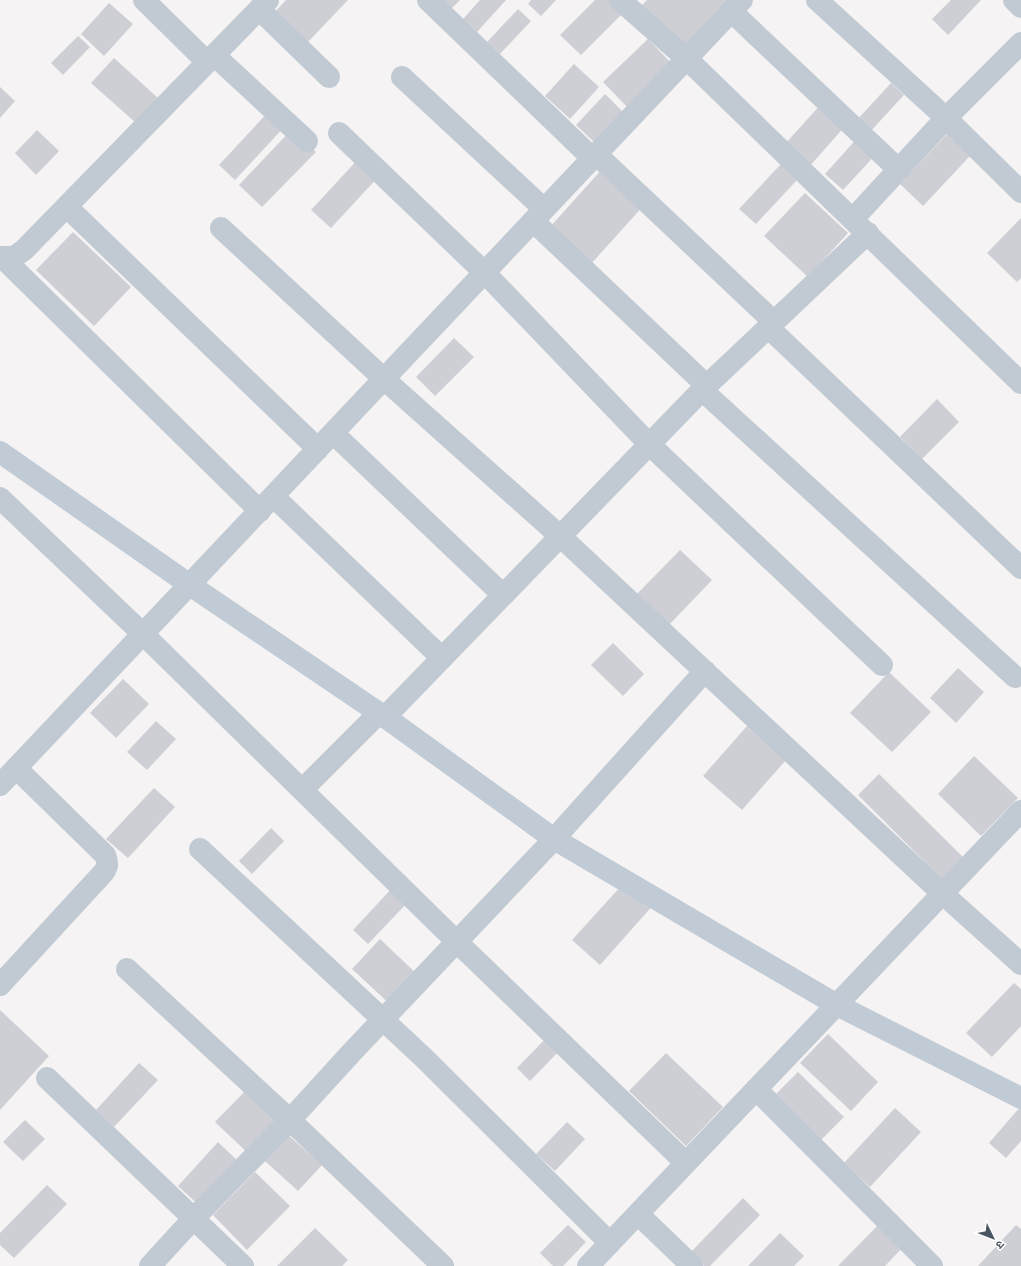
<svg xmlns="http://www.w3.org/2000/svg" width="1021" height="1266" font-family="'Space Grotesk','Noto Sans Devanagari',sans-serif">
<rect width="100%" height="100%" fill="#f5f3f3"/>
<path fill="#cdcfd5" d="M286 0H348L306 44 274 13Z
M441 0H460L451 9Z
M480 0H506L477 32 463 19Z
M531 0H556L541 16 528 4Z
M595 0H616L626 10 581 55 560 35Z
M647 0H728L684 48 641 6Z
M951 0H981L948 35 932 19Z
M109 3 133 24 104 56 81 34Z
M518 9 531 21 500 54 487 42Z
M78 36 90 47 63 75 51 63Z
M648 39 672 64 627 107 603 82Z
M114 58 158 98 136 123 91 83Z
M574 64 599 87 570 119 545 96Z
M891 83 904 95 868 134 855 122Z
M0 87 15 101 0 118Z
M605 94 623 112 594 142 576 125Z
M823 102 847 124 809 167 785 144Z
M271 109 287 124 235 180 219 165Z
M292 129 316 152 262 207 239 185Z
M37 130 59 151 36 175 15 153Z
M947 134 970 156 923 206 900 184Z
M860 135 878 152 843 190 825 174Z
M361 156 381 174 331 228 311 210Z
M781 164 797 180 756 224 739 209Z
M604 167 645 204 590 265 549 228Z
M805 193 848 233 808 277 764 236Z
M1021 218V278L1017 282 987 253Z
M73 232 131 287 94 326 36 270Z
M454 338 474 357 435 396 416 377Z
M937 399 959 422 922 459 900 437Z
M680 550 712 580 668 626 636 595Z
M613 643 644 674 623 696 591 665Z
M958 668 984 692 956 723 930 698Z
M889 672 931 712 892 752 850 713Z
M123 679 149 704 116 738 90 713Z
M156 721 176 739 147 770 127 752Z
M747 726 786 760 742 810 703 776Z
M974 756 1018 798 981 836 938 794Z
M879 774 963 857 942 879 858 795Z
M154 788 175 807 128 858 106 839Z
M271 828 284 841 252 874 239 861Z
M622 885 655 903 600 965 572 940Z
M394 886 409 901 368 944 353 930Z
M380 939 421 978 393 1007 352 969Z
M1014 983 1021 989V1026L992 1057 966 1033Z
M0 1010 49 1056 0 1110Z
M550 1034 563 1047 530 1081 517 1068Z
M828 1034 878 1082 851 1111 800 1063Z
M666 1053 723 1107 686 1146 629 1091Z
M139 1063 158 1080 114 1127 96 1110Z
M798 1072 844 1117 821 1140 775 1095Z
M248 1088 283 1122 251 1156 215 1122Z
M1021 1106V1141L1006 1158 989 1143Z
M895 1108 921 1132 870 1187 844 1163Z
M25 1120 45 1139 23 1161 3 1142Z
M567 1122 585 1139 555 1171 536 1154Z
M288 1135 322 1165 298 1191 265 1161Z
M218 1142 242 1165 202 1208 178 1186Z
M255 1172 290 1206 247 1250 213 1215Z
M47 1185 67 1204 14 1258 0 1245V1233Z
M743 1198 760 1215 710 1266H704L690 1253Z
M882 1221 906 1244 885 1266H838Z
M568 1225 586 1242 563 1266H553L540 1253Z
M1016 1225 1021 1229V1266H978Z
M315 1228 348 1260 342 1266H277Z
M780 1233 804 1256 794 1266H748Z"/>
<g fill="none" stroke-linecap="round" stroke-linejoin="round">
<path stroke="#c1cad2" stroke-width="22" d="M144 0 207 62
M428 0 592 158
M620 0 687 59 1021 383
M817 0 946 118 1021 192
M1014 0 1021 7
M259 9 329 77
M731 11 899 170
M214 55 307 141
M402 77 544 209
M339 133 485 273 649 444 882 665
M596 154 774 322
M67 207 318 449
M853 219 946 118 1021 43
M533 221 706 385
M221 228 384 379 560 536 943 894 1021 964
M0 257H14L24 250 268 0
M2 257 260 511
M768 327 1021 568
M702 390 1015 677
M333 433 503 595
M273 496 442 658
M0 498 143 634 457 942 686 1163
M385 717 702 390 868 233
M0 785 742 0
M302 790 379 713
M200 849 424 1058 610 1243
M127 969 290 1120 443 1266
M0 985 104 872C108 866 108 862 105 855L16 768
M47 1078 243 1266
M756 1089 932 1266
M638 1214 692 1266
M150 1266 193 1219 290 1120 353 1051 554 839 705 671
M588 1266 1021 811"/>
<path stroke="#c1cbd6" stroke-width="22" d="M0 452 190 585 385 717 554 839 837 1005 1021 1098"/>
</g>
<g transform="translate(993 1238) rotate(133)" stroke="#ffffff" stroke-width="3" paint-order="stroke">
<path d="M0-3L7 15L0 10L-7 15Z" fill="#4a5661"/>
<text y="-6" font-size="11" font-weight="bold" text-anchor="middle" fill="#4a5661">उ</text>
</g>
</svg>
